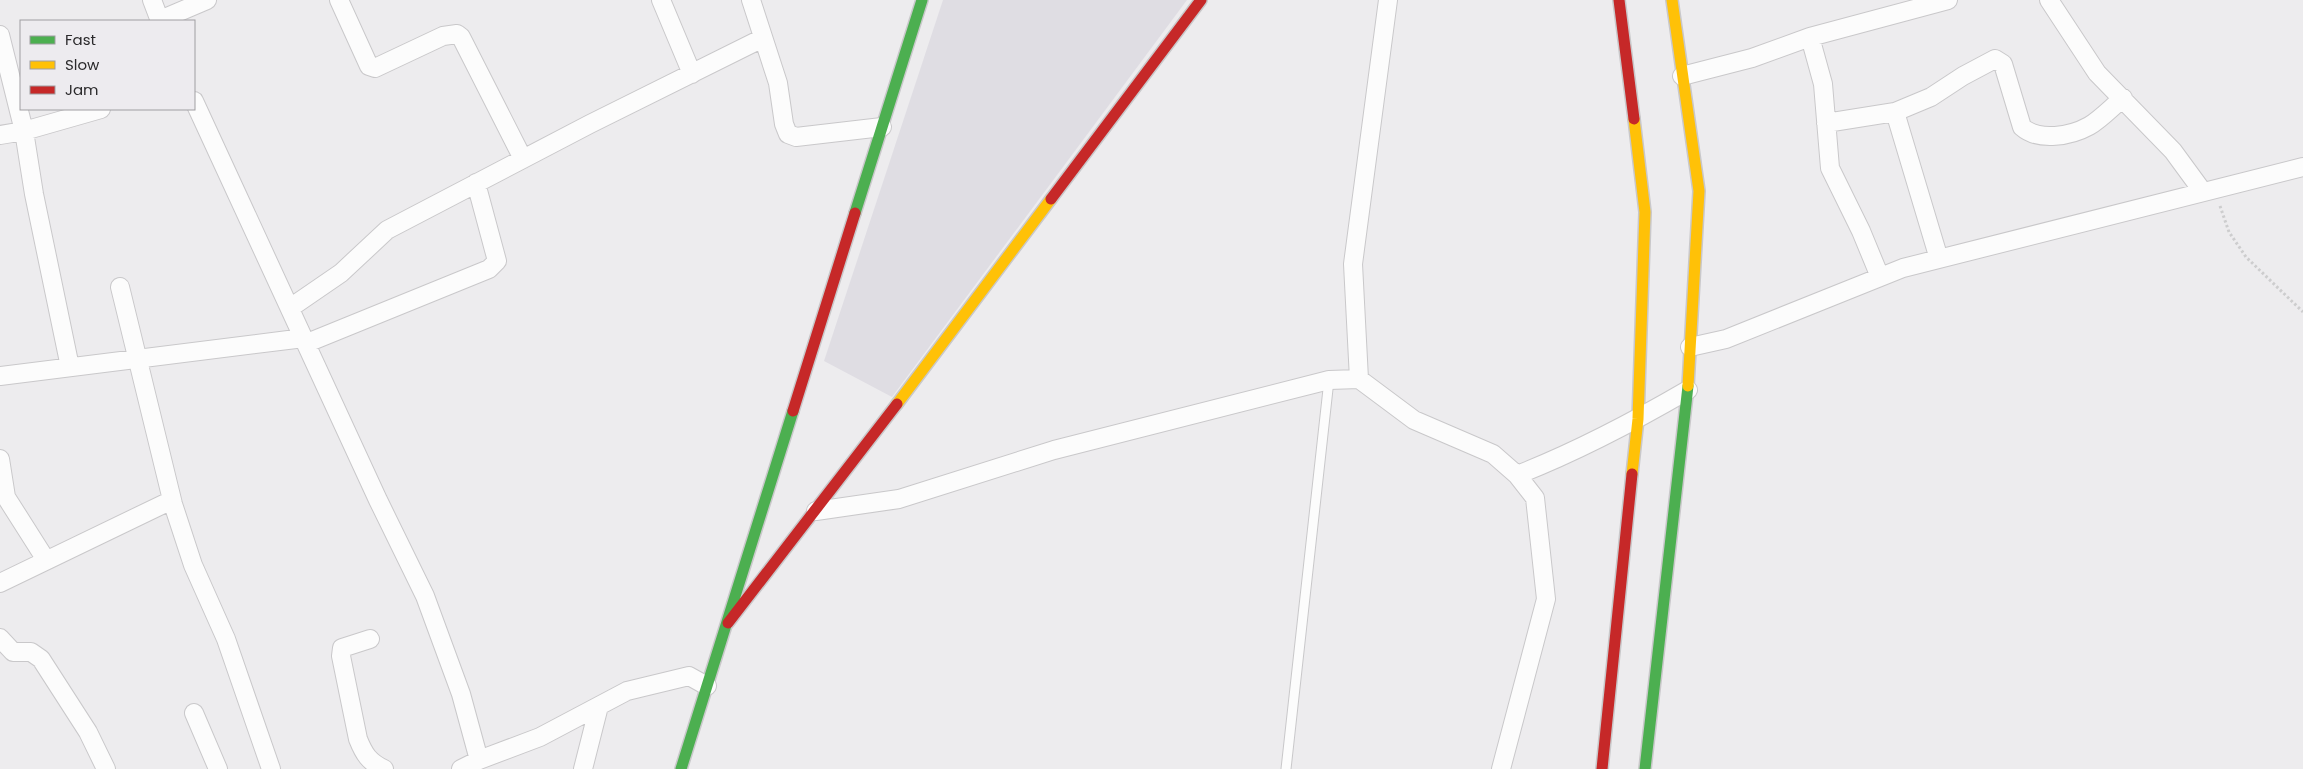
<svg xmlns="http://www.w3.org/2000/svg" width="2303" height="769" font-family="Poppins,sans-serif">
<rect width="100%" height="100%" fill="#edecee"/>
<path fill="#dfdde3" d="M943 0H1187L892 397 824 361Z"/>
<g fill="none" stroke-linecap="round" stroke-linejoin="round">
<g stroke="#c9c8ca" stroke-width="11">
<path id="lane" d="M1286 769 1329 380"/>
</g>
<g stroke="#c9c8ca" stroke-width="20">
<path id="street" d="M152 0 160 21
M339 0 369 66 375 68 443 36 457 34 461 37 523 159
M661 0 692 74
M751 0 778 83 784 124 788 134 796 137 882 127
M2049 0 2097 73 2173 151 2203 192
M160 20 207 0
M0 35 24 131 34 194 70 367
M1810 37 1823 84 1830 168 1861 231 1880 277
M1682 76 1752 58 1810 37 1948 0
M194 101 378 500 425 596 461 694 479 760 540 737 627 691 689 676 707 686
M1895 112 1939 259
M1826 123 1895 112 1931 97 1963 76 1995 59 2003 64 2022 127C2039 142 2071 136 2089 126 2101 119 2112 107 2123 98
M0 135 24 131 101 109
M120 287 173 504 193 565 226 639 271 769
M290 308 341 273 387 230 590 124 763 38
M307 343 489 269 497 261 476 183
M1690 347 1726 339 1903 268 2303 167
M0 376 304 338
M1359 379 1353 264 1388 0
M0 459 6 497 46 560
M1517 475C1576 452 1633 422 1688 390
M816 511 899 499 1054 450 1329 380 1359 379 1414 420 1493 454 1517 475 1535 498 1546 599 1501 769
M0 583 172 500
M0 638 13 652H31L41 659 88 732 106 769
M370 639 342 648 341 656 358 739C364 754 369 762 384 769
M194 713 218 769
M461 769 479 760
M583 769 599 706"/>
</g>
<g stroke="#c9c8ca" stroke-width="14">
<path id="fast" d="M855 213 922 0
M681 769 793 411
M1645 769 1688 386"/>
</g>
<g stroke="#c9c8ca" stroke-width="14">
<path id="slow" d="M1672 0 1699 191 1688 386
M897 404 1051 199
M1632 474 1638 419 1645 212 1634 119"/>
</g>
<g stroke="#c9c8ca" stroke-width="14">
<path id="jam" d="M1619 0 1634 119
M1051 199 1201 0
M793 411 855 213
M728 623 897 404
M1602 769 1632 474"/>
</g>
<path stroke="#cdcdce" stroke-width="3" stroke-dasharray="2.5 2.5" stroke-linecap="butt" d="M2220 206 2229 232 2246 257 2303 312"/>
<use href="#lane" stroke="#fcfcfc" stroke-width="9"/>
<use href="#street" stroke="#fcfcfc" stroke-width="18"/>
<use href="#fast" stroke="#4caf50" stroke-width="11"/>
<use href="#slow" stroke="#ffc107" stroke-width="11"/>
<use href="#jam" stroke="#c62828" stroke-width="11"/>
</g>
<rect x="20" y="20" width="175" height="90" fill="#edebef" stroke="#9f9ea1"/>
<rect x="30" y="36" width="25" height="8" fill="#4caf50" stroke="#9f9ea1"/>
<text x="65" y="45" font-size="15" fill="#2b2a2c">Fast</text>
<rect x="30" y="61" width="25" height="8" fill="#ffc107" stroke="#9f9ea1"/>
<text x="65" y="70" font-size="15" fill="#2b2a2c">Slow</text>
<rect x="30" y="86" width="25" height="8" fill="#c62828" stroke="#9f9ea1"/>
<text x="65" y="95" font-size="15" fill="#2b2a2c">Jam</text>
</svg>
